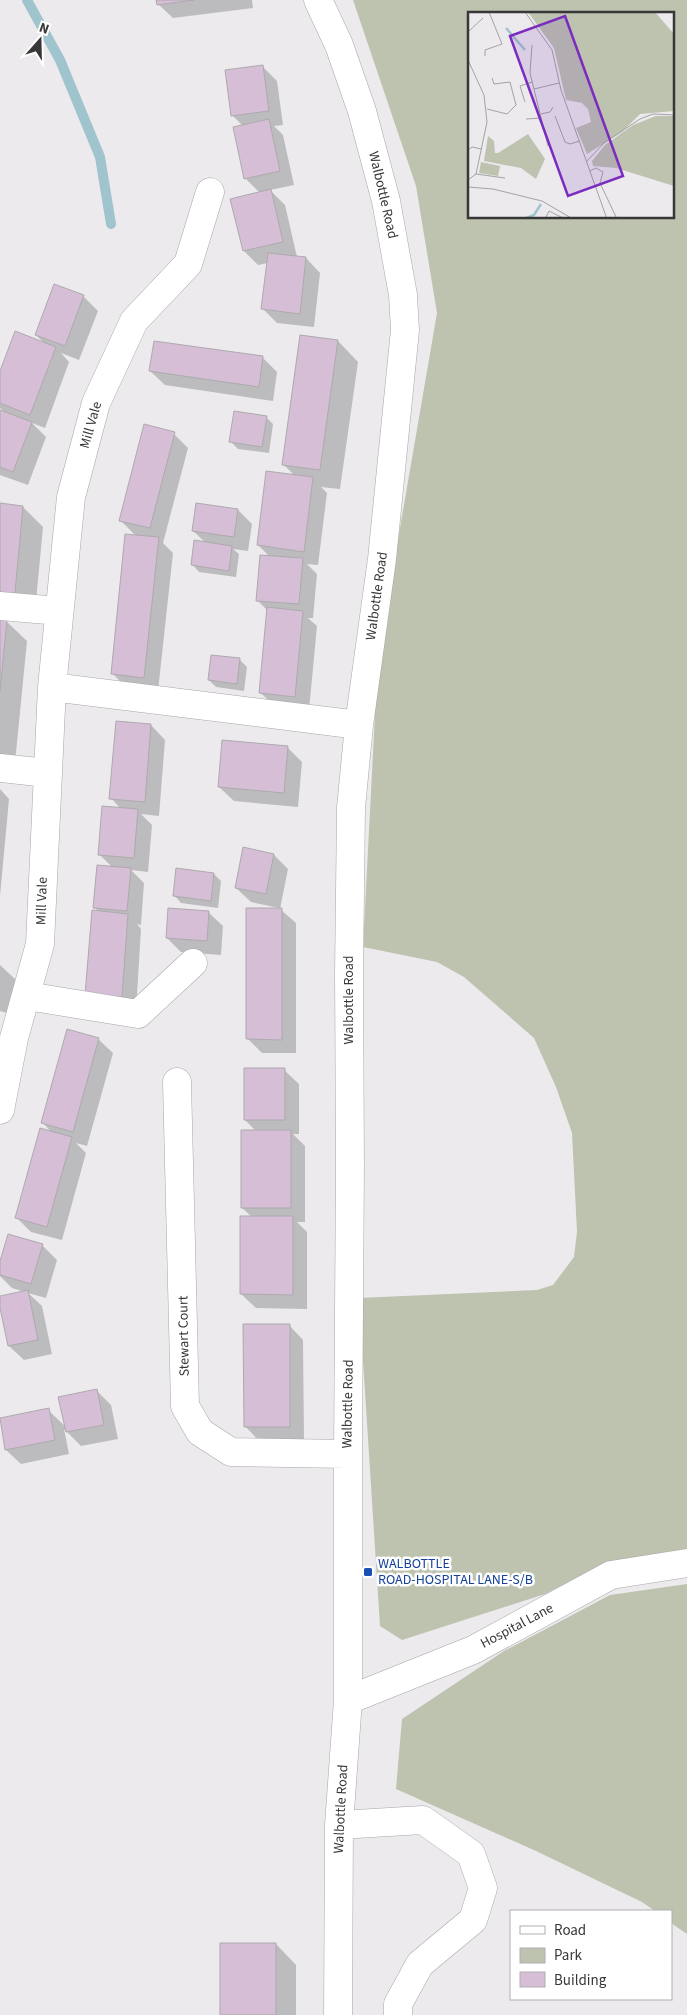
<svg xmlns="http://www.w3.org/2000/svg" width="687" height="2015" font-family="'Source Sans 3',sans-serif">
<rect width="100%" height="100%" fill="#eceaed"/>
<path fill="#bdc3af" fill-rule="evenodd" d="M353 0H687V1550L603 1565 545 1594 402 1640 380 1626 359 1298 537 1290 553 1285 574 1257 577 1232 572 1133 556 1087 534 1038 464 977 437 962 363 947 378 656 437 313 416 186ZM470 14H673V218H470Z
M687 1584V1934L671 1923V1911H655L642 1902 536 1851 396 1789 402 1719 504 1651 610 1595Z"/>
<path fill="#0003" d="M158 0H252L253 8 173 18 158 4Z
M262 66 277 81 283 125 274 126 283 135 294 185 270 190 285 205 297 257 306 258 320 273 314 327 277 323 263 309 268 263 258 265 244 251 260 193 245 178 243 126 232 115Z
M83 296 98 311 79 360 61 353 69 362 45 428 32 423 46 437 28 485 0 475V411L5 413 0 408V375L45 344 36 335Z
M338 341 358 362 340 489 321 487 327 493 318 565 307 564 317 574 313 618H308L317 626 309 710 275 707 261 693 268 611 257 600 270 557 258 545 295 476 283 464Z
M262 357 277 372 273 401 165 385 150 371Z
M266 417 273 424 269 453 238 449 231 442Z
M174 434 188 448 163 543 173 553 158 691 127 688 112 673 136 536 120 520Z
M0 505 23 507 43 527 34 622 5 620 27 641 13 783 0 781Z
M238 510 252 524 248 551 233 549 239 554 236 577 199 572 192 564 206 543 193 531Z
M240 660 247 667 244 691 216 687 209 680Z
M151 725 165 740 159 816 141 814 152 825 148 872 131 870 144 883 141 925 137 924 141 929 136 1011 101 1008 99 912 94 907 112 867 99 854 121 809 111 798Z
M287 747 302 762 298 807 234 801 219 787Z
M0 789 9 799 0 896Z
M244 849 274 855 288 869 280 909 296 923V1053H262L248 1039 279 908 251 902 236 888Z
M214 874 221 881 218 908 181 903 174 895Z
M208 912 223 926 221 955 181 952 167 938Z
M0 965 16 980 7 1013 0 1011Z
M98 1039 113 1053 87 1146 76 1143 86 1153 62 1240 31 1232 16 1217 52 1133 43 1123Z
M284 1070 299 1084V1134H293L305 1146V1222H297L307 1232V1309L256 1308 241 1294 252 1217 242 1208 257 1132 245 1120Z
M42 1245 57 1260 46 1298 28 1293 42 1306 52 1354 24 1360 9 1346 0 1297 25 1292 12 1288 0 1276V1266Z
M289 1325 303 1340 304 1441H259L245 1426Z
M96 1390 111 1405 118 1439 81 1446 64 1429 69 1454 21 1464 6 1450 0 1419 48 1410 66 1427Z
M276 1944 296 1965V2015H221Z"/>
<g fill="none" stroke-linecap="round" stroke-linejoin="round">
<path stroke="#a0c4ce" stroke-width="10" d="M27 0 60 60 100 157 111 224"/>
</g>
<path fill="#d5bed6" stroke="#adaaad" d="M156 0H194L157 5Z
M263 65 269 111 231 116 225 70Z
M269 119 280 171 244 179 233 127Z
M271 189 283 242 243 251 230 199Z
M268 253 306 257 300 314 261 309Z
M54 284 84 295 65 346 35 335Z
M15 331 56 347 30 415 0 403V371Z
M300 335 338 340 320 470 282 465Z
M154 341 263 356 259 387 149 371Z
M0 410 32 422 13 472 0 467Z
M234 411 267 416 262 447 229 442Z
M144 424 175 432 150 528 119 521Z
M266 471 313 477 304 552 257 545Z
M0 503 23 506 14 603 0 601Z
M196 503 238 509 234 537 192 531Z
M125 534 159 537 144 678 111 674Z
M194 540 232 546 229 571 191 565Z
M260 555 303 558 299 604 256 601Z
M267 607 303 611 295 697 259 693Z
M0 619 7 620 0 691Z
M211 655 240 658 237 684 208 680Z
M116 721 151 724 145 802 109 799Z
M222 740 288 746 284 793 218 787Z
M102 806 138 809 134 858 98 855Z
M243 847 274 854 266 894 235 888Z
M97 865 131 868 127 911 93 908Z
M176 868 214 873 211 901 173 896Z
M168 908 209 911 207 941 166 938Z
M246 908H282V1040L246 1039Z
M92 910 128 914 122 997 85 995Z
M67 1029 99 1038 73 1132 41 1123Z
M244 1068H285V1120H244Z
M40 1128 72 1137 47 1227 15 1218Z
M241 1130H291V1208H241Z
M240 1216H293V1295L240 1294Z
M8 1234 43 1244 31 1284 0 1275V1261Z
M28 1290 38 1340 8 1346 0 1308V1296Z
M243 1324H290V1427H244Z
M97 1389 104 1425 66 1432 58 1397Z
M49 1408 55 1440 5 1450 0 1418Z
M220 1943H276V2015H220Z"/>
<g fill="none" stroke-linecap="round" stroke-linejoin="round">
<g stroke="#a8a6a9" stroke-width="29">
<path id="minor" d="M318 0 339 45 362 111 386 201 403 295 405 330 382 559 359 725 351 808 349 973 350 1165 348 1454V1700L339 1825 338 2015
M0 606 59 611
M52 687 359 725
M0 768 47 773
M27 996 138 1014 193 963
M177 1082 185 1406 200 1432 231 1452 348 1454
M0 1110 14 1038 40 944 52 687 71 497 96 403 134 321 188 264 210 192
M348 1700 473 1650 611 1575 687 1563
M339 1825 423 1820 471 1854 483 1888 473 1920 420 1964 398 2004V2015"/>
</g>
<use href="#minor" stroke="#fff" stroke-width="28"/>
</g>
<rect fill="#1a4fb4" stroke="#fff" stroke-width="2" x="363" y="1567" width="10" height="10" rx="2.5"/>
<g text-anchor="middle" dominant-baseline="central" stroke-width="5" stroke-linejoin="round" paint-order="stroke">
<g font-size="14" fill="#383738" stroke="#fff">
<text transform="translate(383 195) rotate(77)">Walbottle Road</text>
<text transform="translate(91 425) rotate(-74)">Mill Vale</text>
<text transform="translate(377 596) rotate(-82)">Walbottle Road</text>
<text transform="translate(42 901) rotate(-88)">Mill Vale</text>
<text transform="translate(349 1000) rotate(-90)">Walbottle Road</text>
<text transform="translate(184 1336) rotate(-91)">Stewart Court</text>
<text transform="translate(348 1404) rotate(-89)">Walbottle Road</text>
<text transform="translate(517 1626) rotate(-28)">Hospital Lane</text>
<text transform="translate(341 1809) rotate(-87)">Walbottle Road</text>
</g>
<g font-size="14" fill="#164399" stroke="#fff" text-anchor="start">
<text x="378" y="1564">WALBOTTLE<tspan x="378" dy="16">ROAD-HOSPITAL LANE-S/B</tspan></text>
</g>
</g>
<g transform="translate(468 12)">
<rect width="206" height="206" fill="#eceaed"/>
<path d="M60 0H187L206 22V99L172 102 154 120 119 142 108 116 123 110 120 97 114 91 98 88 86 36ZM188 104H206V174L148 156 125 154 124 149 137 133 165 113ZM60 122 77 147 68 167 53 156 16 149 20 124 26 129 27 141H30ZM13 150 32 154 30 164 11 161Z" fill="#bdc3af"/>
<path fill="none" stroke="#a0c4ce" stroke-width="2.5" d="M38 16 57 38M56 207 66 203 73 192"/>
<path fill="none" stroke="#a4a2a5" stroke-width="1" d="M57 0 84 38 93 78 139 207M0 20 15 6M64 33 62 61 80 134M17 44V38L34 32 21 0M0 48 16 83 19 110 8 162 0 168M66 77 91 71M57 90 52 74 64 70M19 97 39 102 48 93 42 70 26 72 24 66M73 102 82 100 85 95M87 104 97 130 102 132 112 129M58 107 73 106M0 138 4 135 14 137M119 149 136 131 172 107 185 102 207 103M122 159 128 156 135 160 132 171 149 207M8 162 37 166M0 175 25 177 74 189 105 207M77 207 81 199 97 207"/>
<path fill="#7b2cbf" fill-opacity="0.15" stroke="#7b2cbf" stroke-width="2.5" d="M97 4 155 164 100 184 42 24Z"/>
<rect width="206" height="206" fill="none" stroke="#383738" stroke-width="2.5"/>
</g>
<rect x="510" y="1910" width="162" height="90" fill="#ffffff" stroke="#afafaf"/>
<rect x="520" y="1926" width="25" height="8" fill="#ffffff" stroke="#afafaf"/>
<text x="554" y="1935" font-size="15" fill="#383738">Road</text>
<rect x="520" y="1948" width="25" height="15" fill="#bdc3af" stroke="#afafaf"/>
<text x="554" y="1960" font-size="15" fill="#383738">Park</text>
<rect x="520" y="1972" width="25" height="15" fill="#d5bed6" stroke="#afafaf"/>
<text x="554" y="1985" font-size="15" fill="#383738">Building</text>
<g transform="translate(40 40) rotate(20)" stroke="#ffffff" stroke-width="4" paint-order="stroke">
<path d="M0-4L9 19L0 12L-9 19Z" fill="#383738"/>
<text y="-8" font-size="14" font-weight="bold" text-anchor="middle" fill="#383738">N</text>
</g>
</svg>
